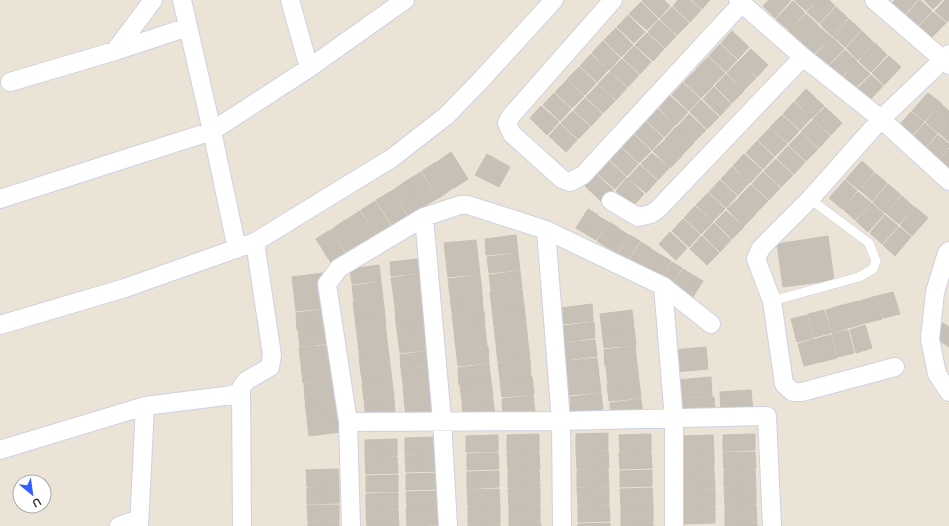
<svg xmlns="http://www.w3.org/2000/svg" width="949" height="526" font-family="Mulish,sans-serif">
<rect width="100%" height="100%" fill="#ece3d7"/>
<path fill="#c7c0b7" stroke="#c7bfb1" d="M643 0H664L670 6 659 18 642 1Z
M678 0H690L701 10 690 22 673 6Z
M692 0H710L702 9Z
M769 0H791L775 18 763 6Z
M794 0H817L806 11Z
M818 0H829L835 6 819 23 807 12Z
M895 0H918L903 16 891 4Z
M920 0 932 11 916 28 904 17Z
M924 0H942L933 9Z
M945 0H949V20L947 22 935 11Z
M793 1 805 13 789 30 776 19Z
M641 2 658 19 647 30 629 14Z
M672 7 689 23 677 35 660 19Z
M836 7 848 18 832 36 820 24Z
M933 12 946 23 929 40 917 29Z
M806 14 818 25 802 42 789 31Z
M628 15 645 32 634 43 617 27Z
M849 19 861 30 845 47 833 36Z
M659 20 676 36 665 48 648 32Z
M818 26 831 37 814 54 802 43Z
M616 28 633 45 621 57 604 40Z
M732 31 749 47 738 59 721 43Z
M862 31 874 43 858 60 846 48Z
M647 33 664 49 653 61 635 45Z
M832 37 844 49 827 66 815 55Z
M603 41 620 58 609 70 592 53Z
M875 43 887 55 871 72 859 61Z
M720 44 737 60 726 72 709 56Z
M634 46 651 62 640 74 623 58Z
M751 49 768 65 757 77 739 61Z
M845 50 857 61 840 78 828 67Z
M591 54 608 70 597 82 580 66Z
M889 56 901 67 884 85 872 73Z
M708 57 725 73 713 85 696 69Z
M622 59 639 75 628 87 610 71Z
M739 61 756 78 744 90 727 73Z
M857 62 870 74 853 90 841 79Z
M579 67 596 83 585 95 567 79Z
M696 70 713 86 701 98 684 82Z
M610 72 627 88 616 100 598 84Z
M726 74 744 91 732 103 715 86Z
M871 75 883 86 867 103 854 92Z
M567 80 584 96 572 108 555 92Z
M683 83 700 99 689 111 672 95Z
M598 85 615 101 603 113 586 97Z
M714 87 731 104 720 116 703 99Z
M806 89 824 106 812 118 795 101Z
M554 93 571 109 560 121 543 105Z
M928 93 941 103 925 121 912 111Z
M670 96 688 112 676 125 659 108Z
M585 98 602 114 591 126 574 110Z
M701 100 719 117 707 129 690 112Z
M794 102 811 118 800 130 783 114Z
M941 104 949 111V121L938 133 926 122Z
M541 106 559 122 547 135 530 118Z
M825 107 842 123 831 135 813 119Z
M658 109 675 125 664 137 647 121Z
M573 111 590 127 578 139 561 123Z
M911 112 924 122 908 140 895 130Z
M689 114 706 130 694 142 678 126Z
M782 115 799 131 788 143 770 127Z
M813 120 830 136 819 148 801 132Z
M646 122 663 138 652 150 635 134Z
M949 122V142L939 133Z
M925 123 937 134 921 152 909 141Z
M560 124 577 140 566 152 549 136Z
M677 126 694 143 682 155 665 139Z
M770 128 787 144 775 156 758 140Z
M801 133 818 149 806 161 789 145Z
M634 135 651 151 639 163 622 147Z
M938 135 949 144V147L935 164 922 153Z
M665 140 682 156 670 168 653 151Z
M757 141 774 157 763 169 746 153Z
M788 146 805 162 794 174 777 158Z
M621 148 638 164 627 176 610 160Z
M949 149V174L936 164Z
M451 152 468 179 454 188 437 162Z
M652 153 669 168 658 180 641 164Z
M487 154 510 167 499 187 475 175Z
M744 154 762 170 750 183 733 166Z
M776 159 793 175 781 187 764 171Z
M609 161 626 177 615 189 597 173Z
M862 161 874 172 859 190 846 179Z
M436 162 453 188 439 198 422 171Z
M640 165 657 181 646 193 628 178Z
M732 167 749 183 738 195 721 179Z
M421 172 438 198 423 207 406 181Z
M763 172 780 188 769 200 752 184Z
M875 173 887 183 872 201 860 190Z
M596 174 613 190 602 202 585 186Z
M627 178 644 194 633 206 616 191Z
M720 180 737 196 726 208 709 192Z
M845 180 857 191 842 209 829 198Z
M406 181 423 208 409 217 392 191Z
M888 184 901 195 885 213 873 202Z
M751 185 768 201 756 213 739 197Z
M391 191 408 218 393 227 376 200Z
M858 192 871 203 855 220 843 209Z
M708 193 725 209 713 221 696 205Z
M902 196 914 207 899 224 886 213Z
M739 198 756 214 744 226 727 209Z
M375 201 392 228 378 237 361 210Z
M872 203 884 214 868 232 856 221Z
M695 206 713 222 701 234 684 218Z
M915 207 928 218 912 236 900 225Z
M588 209 598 215 586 234 576 228Z
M360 211 377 237 363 246 346 220Z
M726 211 744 227 732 239 715 222Z
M885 215 898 226 882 244 870 233Z
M598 216 608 222 596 240 586 234Z
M683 219 700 235 689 247 672 231Z
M345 220 363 247 348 256 331 230Z
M609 222 619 228 607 247 597 241Z
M714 223 731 240 720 252 703 235Z
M899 227 911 237 895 256 883 245Z
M619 229 629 235 617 253 607 247Z
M330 230 347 257 333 266 316 239Z
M670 232 687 248 676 260 659 244Z
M516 235 518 252 486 255 485 239Z
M630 235 640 241 628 260 618 254Z
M702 236 719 253 707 265 690 249Z
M828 236 834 280 783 287 777 244Z
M476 240 478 256 446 260 444 243Z
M641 242 651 248 639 267 629 261Z
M651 249 661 255 649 274 639 268Z
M518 253 520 270 489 273 487 257Z
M661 255 671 261 660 280 650 274Z
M478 257 480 274 448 277 446 261Z
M417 259 419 273 391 276 390 262Z
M672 262 682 268 670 287 660 281Z
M379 265 381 281 352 284 350 269Z
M683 269 693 275 681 294 671 287Z
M520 271 522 288 491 291 489 275Z
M323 273 325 290 294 294 292 277Z
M419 274 420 289 393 292 391 278Z
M480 275 482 292 450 296 448 279Z
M693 275 703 281 691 300 681 294Z
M381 282 383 298 354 301 352 286Z
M522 289 524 306 492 309 490 292Z
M420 290 422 304 395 307 393 293Z
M326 291 327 308 296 311 294 295Z
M893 292 900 314 883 318 877 296Z
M482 293 483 310 452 313 450 297Z
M876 296 882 319 866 323 860 301Z
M383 299 385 314 355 318 353 302Z
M859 301 865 323 849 328 843 305Z
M592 304 593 321 562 324 560 308Z
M422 305 424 320 396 323 395 308Z
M842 305 848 328 832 333 826 310Z
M524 306 526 323 494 327 492 310Z
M327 309 329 326 297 330 296 313Z
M632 310 634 327 602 331 600 314Z
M824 310 831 333 814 337 808 314Z
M484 311 485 327 454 331 452 314Z
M385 315 386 331 357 334 355 318Z
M807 315 813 338 797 342 791 319Z
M424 320 425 335 398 338 396 324Z
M594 322 595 338 564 342 562 326Z
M943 323 949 327V347L934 337Z
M526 324 528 341 496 344 494 328Z
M865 325 872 348 856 353 850 330Z
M329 327 331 343 300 347 298 330Z
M485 328 487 345 456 349 454 332Z
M634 328 636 345 604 348 602 331Z
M848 330 854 353 838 357 832 334Z
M386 332 388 347 359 351 357 335Z
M831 335 837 358 821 362 815 339Z
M425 336 427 350 400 353 398 339Z
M814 339 820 362 804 366 798 344Z
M595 340 597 356 565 360 564 343Z
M528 342 530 359 498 362 496 345Z
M331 345 333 361 301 365 299 348Z
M488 346 489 363 458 366 456 350Z
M635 346 637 363 605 366 604 350Z
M706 347 708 369 674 372 673 350Z
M388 348 390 364 360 367 359 352Z
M427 351 428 366 401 369 400 355Z
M597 358 599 374 568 378 566 361Z
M530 360 531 377 500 380 498 363Z
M333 362 335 379 303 383 301 366Z
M489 364 491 381 459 385 458 368Z
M637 364 639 380 608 384 606 367Z
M390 365 392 380 363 384 360 368Z
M429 367 430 381 403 384 401 370Z
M599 375 601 392 569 395 568 379Z
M532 377 534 394 502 397 500 381Z
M711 377 712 396 678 398 677 380Z
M335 380 337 397 305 400 304 384Z
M392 381 394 397 364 400 362 384Z
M491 381 493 398 462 402 460 385Z
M639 381 641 398 609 401 607 385Z
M430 382 432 396 404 399 403 385Z
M751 390 753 412 721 414 720 392Z
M601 393 603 409 571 413 570 397Z
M533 395 535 412 503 415 502 399Z
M432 397 433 412 406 415 404 400Z
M714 397 715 415 683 418 682 399Z
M337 398 339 414 307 418 305 401Z
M394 398 395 413 366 417 364 401Z
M493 399 495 416 463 420 462 403Z
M641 399 643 416 611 419 610 403Z
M339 415 341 432 309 436 307 419Z
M608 433V450L576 451V434Z
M539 434V451L507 452V435Z
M651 434V451L620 452 619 435Z
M755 434V450L723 451V435Z
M498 435V452H466V436Z
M713 435 714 452 682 453 681 436Z
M437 437V454L405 455V438Z
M397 439V456L365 457V440Z
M608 451 609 468 577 469 576 452Z
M539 452 540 469 508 470 507 453Z
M651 452 652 468 620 469 619 453Z
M723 452H755L756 468 724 469Z
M498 453 499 469 467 470V454Z
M714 453V470L682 471V454Z
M437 455 438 471 406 472 405 456Z
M397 457 398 473 366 474 365 458Z
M338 469 339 486 307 487 306 470Z
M608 469 609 486 577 487V470Z
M755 469 756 486 724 487V470Z
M539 470 540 487 508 488V471Z
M652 470V486L620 487V471Z
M499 471V487L467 489V472Z
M714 471 715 488 683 489 682 472Z
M438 473V489L406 490V474Z
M398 475V492H366V476Z
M339 487V503L307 504V488Z
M609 487V504L578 505 577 488Z
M756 487V504L725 505 724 488Z
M540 488V505L509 506 508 489Z
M652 488 653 505 621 506 620 489Z
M499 489 500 505 468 506 467 490Z
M715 489V506L683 507V490Z
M438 491V508L407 509 406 492Z
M398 493V509L366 510V494Z
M307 505H339V521L308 522Z
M609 505 610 521 578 522V506Z
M653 505V522L621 523V506Z
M756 505 757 522 725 523V506Z
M500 506V523L468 524V507Z
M509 506H540V522L509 523Z
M715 507V523L684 524 683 508Z
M406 509H438L439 525 407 526Z
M398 510 399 526H367L366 511Z
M339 522V526H308V523Z
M541 523V526H509V524Z
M610 523V526H578V524Z
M653 523V526H621V524Z
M757 523V526H725V524Z
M500 524V526H468V525Z"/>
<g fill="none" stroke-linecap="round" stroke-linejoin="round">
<g stroke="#cdd1e3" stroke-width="10">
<path id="service" d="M772 301 859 277 873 269 876 261 869 243 810 199"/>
</g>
<g stroke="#cdd1e3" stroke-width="20">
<path id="minor" d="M290 0 309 68
M613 0 510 117 507 123 512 134 562 179 570 182 583 175 742 3
M738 0 803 57 881 119 949 181
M874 0 949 65
M115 51 153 0
M10 82 115 51 188 27
M0 199 212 131 182 0
M611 201 638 217 651 214 658 209 803 57
M424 217 442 420 448 526
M546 230 561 421 562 526
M237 249 212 131 309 68 405 0
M949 251 947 253 935 292 930 339 937 374 949 392
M663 286 674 419V526
M0 325 125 288 255 242 392 158 446 116 481 80 554 0
M895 367 802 392H793L784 384 772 301 756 259 761 248 810 199 881 119 949 54
M348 422 561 421 767 416 772 526
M0 450 145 406 241 394
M119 526 139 519
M139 526 145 406
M242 526 241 388 246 381 270 367 272 355 255 242
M351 526 348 422 327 284 339 268 424 217 460 205H468L546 230 663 286 711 324"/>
</g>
<use href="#service" stroke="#fff" stroke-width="9"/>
<use href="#minor" stroke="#fff" stroke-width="18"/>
</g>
<g transform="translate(32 494) rotate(151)"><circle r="19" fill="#ffffff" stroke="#a9a9a9"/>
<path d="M0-3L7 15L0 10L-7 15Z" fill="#325dff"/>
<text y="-6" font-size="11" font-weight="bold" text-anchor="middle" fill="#282828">U</text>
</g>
</svg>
